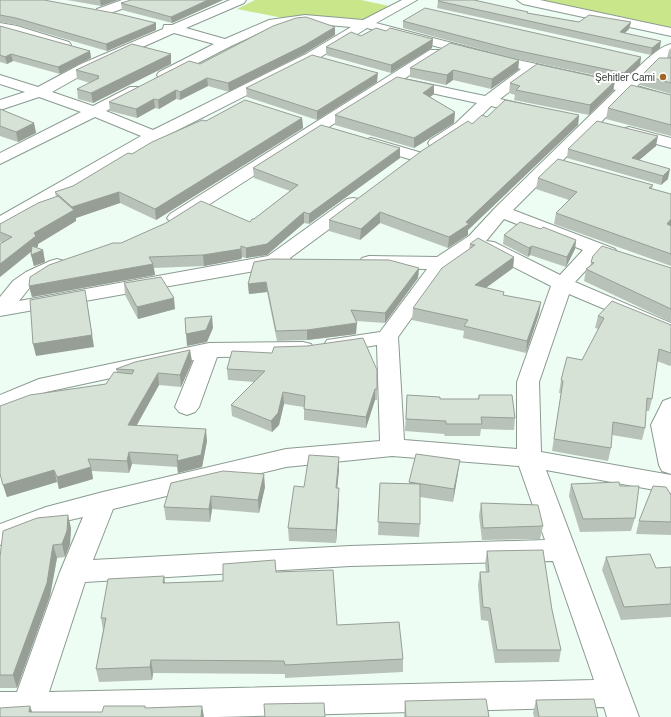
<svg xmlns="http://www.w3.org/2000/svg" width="671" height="717" font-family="Arial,sans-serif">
<rect width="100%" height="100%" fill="#edfdf4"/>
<path fill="#cae68b" d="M255 0H361L389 6 362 22 301 16 283 18 237 9Z
M540 0H671V29Z"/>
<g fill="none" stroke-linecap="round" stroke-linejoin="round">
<g stroke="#8b9a91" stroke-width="2">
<path id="minor" d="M122 0H140L138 3 105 15 101 16 95 12 97 9Z
M230 0H246L244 3 186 28 225 39 269 20 305 15 363 20 402 0H417L376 23 509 58 623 83C635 71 655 48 671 44V55L637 86 671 96V105L629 94 513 210 615 249 618 253 615 257 608 259 599 256 575 282 671 323V337L569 294 539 382 541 452 671 475V493L546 470 639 717H607L604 707 217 717H0V692H17L60 572 83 517 61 522 0 545V524L46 507 103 492 286 449 380 441 377 345 335 352 327 350 324 345 327 340 380 332 427 269 369 268 362 266 359 262 362 258 369 256 437 257 469 236 495 208 616 90 535 72 500 99 536 107 539 110 536 113 531 115 491 106C478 119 450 151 430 146L428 143 430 140 456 123 477 103 404 87 397 83 182 222 176 223 170 222 167 218 170 214 430 50H440L442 53 404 79 485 96 521 69 367 28 316 60 160 139 6 228 0 230V216L141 136 95 117 0 164V153L81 112 39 97 0 110V100L25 92 0 84V75L38 87 81 64 163 29 164 25H172ZM305 23 351 27 306 54 153 130 106 111 140 93 142 90 140 87H130L93 106 52 92 91 70 174 33 214 44 159 72 157 75 159 78H169L231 46 272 27ZM504 219 583 250 560 275 494 242 486 241ZM478 247 480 250 551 286 517 382V449L404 440 398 337 448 267ZM392 456 519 466 545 540 350 546 93 560 113 509 286 467ZM553 561 594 680 49 692 85 582 350 566Z
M517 0H540L671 28V36L523 4Z
M0 23 17 26 69 42 71 45 69 48 64 49 0 31Z
M629 127 671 138V148L623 135 621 132 623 129Z
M371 138 422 153 424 156 422 159 416 161 365 146 363 143 365 140Z
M353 198 359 199 362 203 359 207 290 258 292 261 289 265 0 316V297L13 281 26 272 50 261 57 259 64 261 67 265 64 269 31 286 19 301 268 256 347 199Z
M303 342 311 344 314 349 311 354 303 356 217 357 199 407 195 412 187 415 179 412 175 407 194 360 46 392 0 412V395L39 379 209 343Z
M671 398V474L662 471 659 465 651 425 663 401Z"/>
</g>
<use href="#minor" fill="#fff" fill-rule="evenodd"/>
</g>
<path fill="#b9c2b8" d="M0 0 156 30 107 51 17 25 0 22Z
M67 0H118L101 6Z
M223 0 172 23 122 10 121 3Z
M438 1 528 12V13L579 22H631L629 29 625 33 660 48 651 55 437 8Z
M403 21 641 57 640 65 623 81 509 57 403 28Z
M0 26 90 51 91 58 60 74 13 61 7 64 0 62Z
M386 31 433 39 432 48 391 73 326 55V47L361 36Z
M335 35 305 53 229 92 208 86 180 100 176 99 159 109 155 108 137 118 110 111 109 102 200 64Z
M671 48V94L640 85 642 75 667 58 669 50Z
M171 54V64L93 103 78 99 77 89 90 83 77 79 76 70Z
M519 60 518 70 491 89 453 80 446 85 410 77V68Z
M615 81 613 91 589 115 514 100 515 95 509 93 510 83Z
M377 82 317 120 247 97 246 88Z
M434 94 430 97 455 112 454 123 414 148 335 125V115Z
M671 95V136L606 119 608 108Z
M0 109 34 123 36 133 18 142 0 136Z
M579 115 578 125 468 230V235L448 248 380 223 360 240 329 231V220L472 124 487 117Z
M302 118 303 128 156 220 120 203 76 218V221L38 244V246L37 248 43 250 45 262 34 266 31 252 0 277V244L2 243 0 242V224L56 197 55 192 73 186 132 154 206 121Z
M656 146 639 160 668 179 661 185 567 158 568 149Z
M400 158 309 224 304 223 267 255 246 258 242 257 241 259 204 266 154 268 155 275 32 297 29 286 121 243 250 222 254 219 290 191 254 178 253 168Z
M538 178 653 185 652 189 671 194V266L554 224 556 213 569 200 536 189Z
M504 235 576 240 575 249 566 267 530 255 528 257 503 244Z
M470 244 514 257 513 268 486 288 504 295 539 314 526 353 463 338 464 331 412 320 413 308 469 249Z
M593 256 671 268V322L584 281 586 269 590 266Z
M419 268 418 278 385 323 356 321V334L307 340 277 341 267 292 249 294 248 284Z
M124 283 175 309 138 319 125 295Z
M598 316 671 325V365L670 366 657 361 652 399 649 411H646L645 428 642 440 612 435 611 448 608 461 552 451 561 393H559L561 380 582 360 599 329 595 328Z
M190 350 192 362 181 387 159 385 137 425 207 441 202 467 178 473 177 467 132 464 129 473 92 471 93 479 59 489 57 482 7 497 0 474 106 384 117 372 116 369Z
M232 351 377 389V400H375L366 428 304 420V407L284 404 279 425 272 432 232 416 231 405 254 382 228 380 227 369Z
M407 395 440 399H478L479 395 515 418 514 430 481 429 480 436H445L444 434 405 431Z
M339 457V470L337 488 339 501 336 543 289 541 288 528 304 487Z
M458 473 453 502 420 497V524L419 537 378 535 380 483 409 484V482Z
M171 483 265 487 259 513 212 509 210 522 166 520 164 507Z
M571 484 620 486 635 518 631 531 580 532 569 496Z
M671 495V535L636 534 639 521Z
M481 503 543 526 540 539 482 540 479 516Z
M71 528 70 544 65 557 57 558 50 596 17 688H0V557Z
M487 551 552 610 561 650 559 662 495 663 488 621 481 620 478 585 480 572H486L485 564Z
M606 557 656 568 671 567V617L621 620 602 570Z
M276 572 337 625 403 659V672L285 678V674L153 673 152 680 99 682 96 669 103 630 101 618 165 583 223 581Z
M536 700 598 717H534L533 713Z
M405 701 489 717H404Z"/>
<path fill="#969e96" d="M100 0H118L101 6Z
M208 0H223L172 23 171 17Z
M631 22 629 29 618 39 620 32Z
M156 23V30L107 51 106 44Z
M335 27V35L305 53 229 92 228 83Z
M433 39 432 48 391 73V65Z
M661 41 660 48 651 55 652 48Z
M90 51 91 58 60 74 58 67Z
M11 54 13 61 7 64 5 57Z
M171 54V64L93 103 91 93Z
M641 57 640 65 623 81 624 73Z
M519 60 518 70 491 89 492 79Z
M453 70V80L446 85 447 75Z
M378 73 377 82 317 120V111Z
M207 78 208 86 180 100V92Z
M615 81 613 91 589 115 590 105Z
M434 85V94L422 103 423 93Z
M176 90V99L159 109 158 100Z
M154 99 155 108 137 118 136 109Z
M455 112 454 123 414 148V138Z
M579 115 578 125 468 230V235L448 248 449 237 466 222Z
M302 118 303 128 156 220 155 209Z
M34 123 36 133 18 142 16 132Z
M658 136 656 146 631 167 632 158Z
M400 148V158L309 224V214Z
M670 169 668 179 661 185 663 176Z
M119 192 120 203 76 218V221L38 244V246L0 277V264L34 233 72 207Z
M304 212V223L267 255 246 258V248Z
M380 212V223L360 240 361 229Z
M671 219V227L667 224Z
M576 240 575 249 566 267 567 257Z
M241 246 242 257 241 259 204 266 203 255Z
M532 246 530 255 528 257 529 248Z
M43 250 45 262 34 266 31 255Z
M514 257 513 268 473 297 475 285Z
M153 264 155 275 32 297 29 286Z
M419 268 418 278 385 323V313Z
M266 282 267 292 249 294 248 284Z
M174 298 175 309 138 319 137 307Z
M87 302 94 347 36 356 33 344Z
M541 302 539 314 526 353 527 341Z
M212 316 213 328 207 342 187 346 186 334Z
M357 323 356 334 307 340V330Z
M190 350 192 362 181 387 180 375Z
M158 373 159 385 130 437 128 425Z
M375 389V400L366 428V417Z
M283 392 284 404 279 425 272 432 271 421Z
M206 429 207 441 202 467 178 473 177 461Z
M129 452 132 464 129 473 127 461Z
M339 457V470L336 501V488Z
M460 460 458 473 453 502 454 489Z
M91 467 93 479 59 489 57 477Z
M54 470 57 482 7 497 3 485Z
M264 474 265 487 259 513 258 500Z
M339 488V501L336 543V530Z
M211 496 212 509 210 522 209 509Z
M68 515 71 528 70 544 65 557 62 544Z
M53 545 57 558 50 596 17 688 13 675Z
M164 576 166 589 163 583Z
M151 660 153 673 152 680 150 667Z
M30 706 34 717 29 712Z
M202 706 204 717H201Z"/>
<path fill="#d7e2d6" stroke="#969e96" d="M0 0H44L119 14 156 23 106 44 16 18 0 15Z
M131 0H208L171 17 121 3Z
M440 0H474L528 12 527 13 579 22 589 15 631 22 620 32 661 41 652 48 438 1Z
M425 8 641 57 624 73 510 49 403 21Z
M306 17 335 27 305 45 228 83 207 78 180 92 176 90 158 100 154 99 136 109 109 102 189 61 200 64 273 26 296 18Z
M0 26 90 51 58 67 11 54 5 57 0 55Z
M376 28 386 31 390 28 433 39 391 65 326 47 351 32 361 36Z
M450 43 519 60 492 79 453 70 447 75 410 68Z
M132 44 171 54 91 93 77 89 99 78H97L99 76 76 70Z
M312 55 378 73 317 111 246 88Z
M659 58H671V83L642 75Z
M537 64 615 81 590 105 516 90 520 86 510 83Z
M397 77 434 85 423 93 455 112 414 138 335 115Z
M631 85 671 95V125L608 108Z
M245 100 302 118 155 209 119 192 72 207 55 192 73 186 128 153 132 154 152 142 202 120 206 121Z
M505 100 579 115 466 222 469 224 449 237 380 212 361 229 329 220 423 150 468 121 472 124 482 115 487 117Z
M0 109 34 123 16 132 0 126Z
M597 121 658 136 632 158 670 169 663 176 568 149Z
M321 125 400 148 309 214 304 212 267 244 246 248 241 246V249L203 255 149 257 153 264 29 286 30 277 49 265 113 243H121L166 223 201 201 250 222 252 219H254L298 185 253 168Z
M558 159 653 185 649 188 671 194V219L667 224 671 226V254L556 213 577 192 538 178Z
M58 196 74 210 34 233 36 236 0 264V244L12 237 0 232V224L38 203Z
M520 222 541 229 543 227 576 240 567 257 532 246 529 248 504 235Z
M478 238 514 257 475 285 504 292 503 295 541 302 527 341 464 326 468 320 413 308 442 268 475 245 470 244Z
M32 246 43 250 31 255Z
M602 246 671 268V309L586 269 594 263 591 262 593 256Z
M271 259 389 260 419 268 385 313 351 310 357 323 307 330 276 331 266 282 248 284 254 262Z
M161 277 174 298 137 307 124 283Z
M85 290 92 335 33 344 30 300Z
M612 301 671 325V353L659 349 652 399 647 398 645 428 613 422 611 448 554 439 563 381 561 380 567 357 582 360 604 318 598 316Z
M212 316 206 330 186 334 185 318Z
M363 338 377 370V389H375L366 417 304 409 305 396 283 392 278 413 271 421 231 405 265 371 227 369 232 351 272 353 274 347 307 346Z
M190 350 180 375 158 373 128 425 206 429 201 455 177 461 178 455 129 452 127 461 88 459 91 467 57 477 54 470 3 485 0 474V406L30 395 106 384 114 372 132 374 134 370 116 369 135 362Z
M407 395 440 397V399H479V395H512L515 418 481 417 482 424H446V421L406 419Z
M416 454 460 460 454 489 409 482Z
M309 455 339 457 336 488H339L336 530 288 528 294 486 304 487Z
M223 471 264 474 258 500 211 496 209 509 164 507 171 483Z
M619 482 620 486H639L635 518 583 519 571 484Z
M380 483 420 484V524L378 522Z
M653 486 666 487 671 495V522L639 521Z
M481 503 538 505 543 526 483 528Z
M68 515 67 531 62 544 53 545 47 583 13 675H0V557L3 531 37 518Z
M543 550 552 610 561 650H497L490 608 483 607 480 572H489L487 551Z
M650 554 656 568 671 567V604L624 607 606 557Z
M275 560 276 572 333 570 337 625 399 622 403 659 285 665 284 661 151 660 150 667 96 669 106 618H101L108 579 164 576 163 583 223 581V564Z
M486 699 489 717H406L405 701Z
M594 699 598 717H539L536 700Z
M324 703 325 717H265L264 704Z
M30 706 29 712H102L104 706H145V708L202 706 201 717H0V708Z"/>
<circle fill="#a16727" stroke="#fff" stroke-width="1.5" cx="663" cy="77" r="4"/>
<g text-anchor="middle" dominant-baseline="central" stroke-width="4" stroke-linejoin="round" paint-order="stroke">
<g font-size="10" fill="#333935" stroke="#fff" text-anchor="end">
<text x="655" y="77">Şehitler Cami</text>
</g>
</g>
</svg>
